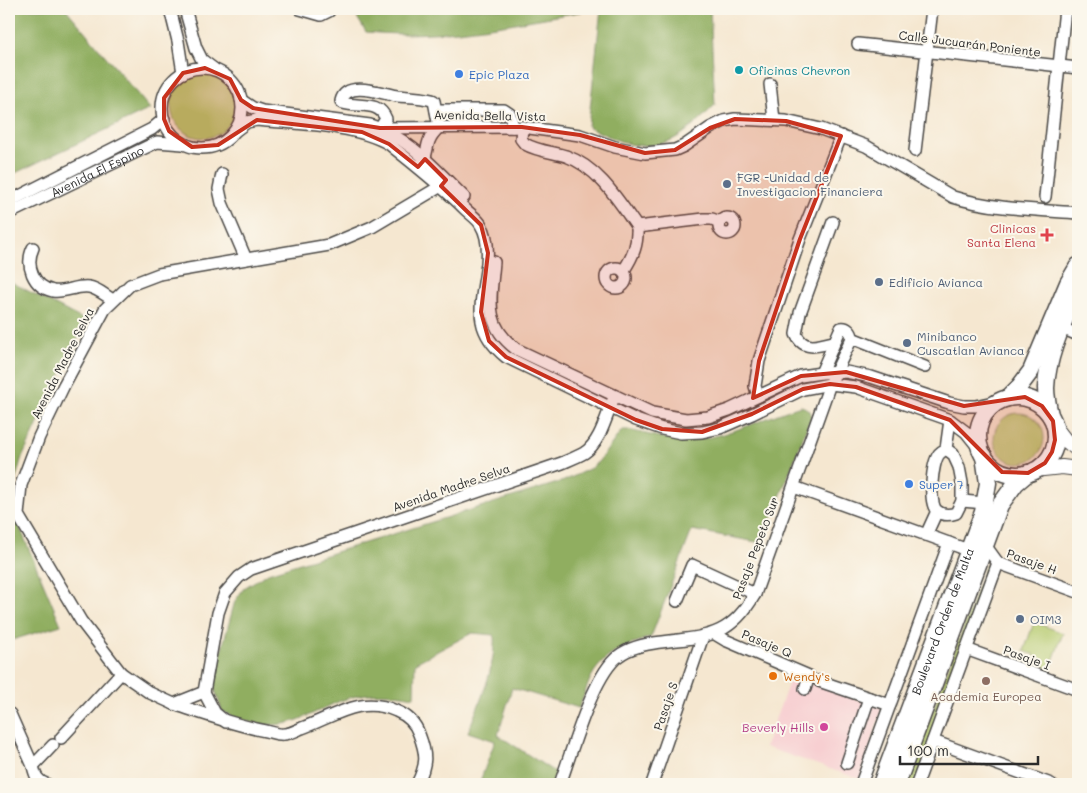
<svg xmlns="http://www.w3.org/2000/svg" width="1087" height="793" font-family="Mali,sans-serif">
<rect width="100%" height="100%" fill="#fbf7ec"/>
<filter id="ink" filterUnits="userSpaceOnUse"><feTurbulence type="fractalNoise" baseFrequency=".02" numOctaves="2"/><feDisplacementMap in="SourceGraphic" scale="10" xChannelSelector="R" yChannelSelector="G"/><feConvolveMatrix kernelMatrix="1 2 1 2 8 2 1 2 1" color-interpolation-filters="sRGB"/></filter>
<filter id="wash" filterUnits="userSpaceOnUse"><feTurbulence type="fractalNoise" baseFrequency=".0096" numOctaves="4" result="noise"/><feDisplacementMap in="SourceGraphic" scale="20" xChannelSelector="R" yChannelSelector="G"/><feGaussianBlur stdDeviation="1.12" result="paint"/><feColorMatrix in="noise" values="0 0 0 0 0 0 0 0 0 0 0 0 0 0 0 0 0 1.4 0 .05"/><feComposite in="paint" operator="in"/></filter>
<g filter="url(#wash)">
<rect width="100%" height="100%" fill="#f5e7d0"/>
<path fill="#f7cfd1" d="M791 677 882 708 860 779 765 747Z"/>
<path fill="#b5ca6e" stroke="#707a4c" d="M171 106a32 32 0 1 1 64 0a32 32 0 1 1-64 0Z
M994 438a25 25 0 1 1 50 0a25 25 0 1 1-50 0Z
M987 563 994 567 915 784H906Z
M1034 622 1063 633 1050 669 1032 662 1035 655 1024 651Z"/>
<path fill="#90ae61" stroke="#5e6c46" d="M9 9H66L150 109 9 176Z
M352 9H598C521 21 444 40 366 32Z
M601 9H710L715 105C690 129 673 149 635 145 623 144 600 132 588 127Z
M9 281 86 321 21 460 13 489 12 500 15 516 61 625 9 641Z
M801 406C807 408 810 410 811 417L762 543 692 530 651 637C631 644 610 651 597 668 589 677 584 697 579 708L512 688 498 735 556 773 552 784H479L495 741 468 732C480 701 496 668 494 635L472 633 415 663 414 697C392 693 371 691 349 698 328 704 309 718 288 723 266 728 242 722 222 711L214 687 215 674 235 601 244 588 268 573 564 481 591 468 599 461 622 430H628C649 434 672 442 693 440 732 436 765 417 801 406Z"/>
</g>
<g filter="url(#ink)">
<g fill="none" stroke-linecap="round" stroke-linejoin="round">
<g stroke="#494744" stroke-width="14">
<g id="minor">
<path d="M170 9 178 41 183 73"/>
<path d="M185 9 196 48 202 60 214 69"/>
<path d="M300 9 321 15 329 11 328 9"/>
<path d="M858 44 1078 68"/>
<circle cx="202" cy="108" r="40"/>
<path d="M770 84 774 120"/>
<path d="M241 100 253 108 262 111 370 125C408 136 436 170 464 197"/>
<path d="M436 110H504L510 114 513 127"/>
<path d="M522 127 521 139 525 144C537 151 552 152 566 156 598 167 618 200 637 227L704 219H712L720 222"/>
<path d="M380 128 386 119C379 100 359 108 343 103L341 101C346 79 384 94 397 96 409 97 421 97 432 100L434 101 439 127"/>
<path d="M381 128 522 127 580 135 615 147 645 153 675 150 684 146 710 128 724 121 735 119 786 121 821 129 866 146 953 197C991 209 1039 210 1078 213"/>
<path d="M235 131 247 122 257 120C296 124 355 124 389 144 415 165 441 185 465 209 470 214 478 219 481 225 488 236 488 251 487 263 482 303 470 328 506 357L636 420 662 429 681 433 702 432 720 428 752 414 803 389 830 384 856 387 950 420 966 432 982 452"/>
<path d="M915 151 932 9"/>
<path d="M422 163C427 156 426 149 429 141 431 135 435 131 439 127"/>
<path d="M222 174 219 189 222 203 246 259"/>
<path d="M1045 197 1065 9"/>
<path id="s1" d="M11 206 14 211 157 142 183 144"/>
<path d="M11 206 10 201 152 129 164 119"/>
<circle cx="727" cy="226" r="8"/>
<path d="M833 222 800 313 796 334C803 351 818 346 833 342"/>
<path d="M33 248C25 265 33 287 53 291 65 293 77 285 89 287 97 288 106 296 113 300"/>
<path d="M494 262C491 299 483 324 516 349L652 413 686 419 708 417 729 410 801 376 821 373 846 372 871 377 949 403 964 406H976L999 401"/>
<circle cx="616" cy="278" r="10"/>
<path d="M624 270C633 256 638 245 637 227"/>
<path d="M1062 328 1078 335"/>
<path d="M852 338 925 367"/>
<path d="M758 396 755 386 759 361 800 239 841 136"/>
<path d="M946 449 953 454 959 467 962 483V501L956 513C950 515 943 516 937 511 928 503 932 463 939 454 941 452 944 450 946 449L950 420"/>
<path d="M794 487 968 550"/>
<path d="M962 501 985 503"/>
<path d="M926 535 937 511"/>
<path d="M985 545 998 563 1078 592"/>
<path d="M677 601 692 565 755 594"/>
<path d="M715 634 725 640 809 676 805 689"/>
<path d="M966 649 1078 690"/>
<path d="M819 681 890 705"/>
<path d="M204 692 174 704 150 693 121 673 81 621 18 515 21 485 39 437 64 385 105 309 130 285 159 274 329 245 372 227 441 186 444 183"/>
<path d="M174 704C204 714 234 725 266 731 271 732 279 735 284 734 290 734 297 730 302 728 335 716 361 695 396 711 406 715 415 722 419 734 427 755 427 764 417 784"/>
<path d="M10 714 33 766C35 775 37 781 46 784"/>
<path d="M226 722 215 713 204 692 218 613 225 593 239 577 251 569 562 463C569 460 577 457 584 453 600 443 606 417 613 400"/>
<path d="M61 738 121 673"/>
<path d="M933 741 1051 784"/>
<path d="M847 763 869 698"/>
<path d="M33 766 53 745"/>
<path d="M560 784C572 751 591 682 615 659 625 649 641 645 654 643 702 636 728 641 755 594L830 384 852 338C852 332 847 327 841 328L839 332 821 373"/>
<path d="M652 784 703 636"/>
<path d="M861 784 949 543"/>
<path d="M917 784 998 563"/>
</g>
</g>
<g stroke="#494744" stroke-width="16">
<path id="major" d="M1055 427 1065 440 1078 450
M1034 470 1062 467 1078 469"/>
</g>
<g stroke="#494744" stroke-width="19">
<g id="highway">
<circle cx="1017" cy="436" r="39"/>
<path d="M1008 398 1019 387 1031 371 1068 283 1078 266"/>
<path d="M1050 415C1048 406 1046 397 1046 388 1047 358 1064 319 1078 292"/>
<path id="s2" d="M881 784 983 512 988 483 984 456"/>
<path d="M897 784 1000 505 1016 483 1028 473"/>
</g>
</g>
<use href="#minor" stroke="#fff" stroke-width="11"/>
<use href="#major" stroke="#fff" stroke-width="14"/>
<use href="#highway" stroke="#fff" stroke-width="16"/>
</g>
</g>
<path fill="#c8321e" fill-opacity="0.2" stroke="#c8321e" stroke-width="4" stroke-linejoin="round" d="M205 68 230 79 241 100 253 108 380 128 522 127 580 135 645 153 675 150 710 128 735 119 786 121 841 136 800 239 759 361 753 398 801 376 846 372 964 406 1025 397 1042 406 1053 421 1055 440 1052 452 1045 463 1028 473 1002 472 950 420 856 387 830 384 803 389 752 414 702 432 662 429 636 420 506 357 489 341 481 312 488 253 481 225 441 186 446 180 425 159 418 167 389 144 362 132 257 120 218 145 192 147 169 131 164 119V98L183 73Z"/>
<circle fill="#0f9aa8" stroke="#fbf7ec" stroke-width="2" cx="739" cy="70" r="5"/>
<g fill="#3f7fe0" stroke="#fbf7ec" stroke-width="2">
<circle cx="459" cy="74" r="5"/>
<circle cx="909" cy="484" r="5"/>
</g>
<g fill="#5c6f8a" stroke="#fbf7ec" stroke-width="2">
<circle cx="727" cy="184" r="5"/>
<circle cx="879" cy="282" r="5"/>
<circle cx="907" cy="343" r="5"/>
<circle cx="1020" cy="619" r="5"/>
</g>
<path fill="#e0444e" stroke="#fbf7ec" stroke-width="2" d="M1044.5 227.5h5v5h5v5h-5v5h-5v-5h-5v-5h5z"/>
<circle fill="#e8710a" stroke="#fbf7ec" stroke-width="2" cx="773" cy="676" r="5"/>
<circle fill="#8d6e63" stroke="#fbf7ec" stroke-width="2" cx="986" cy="681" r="5"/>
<circle fill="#d1479c" stroke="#fbf7ec" stroke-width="2" cx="824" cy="727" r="5"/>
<g text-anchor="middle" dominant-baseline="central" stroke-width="4" stroke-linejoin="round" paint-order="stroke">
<g font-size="12" fill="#2b2b2b" stroke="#fbf7ec">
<text transform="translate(970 43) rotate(7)">Calle Jucuarán Poniente</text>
<text transform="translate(490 115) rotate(1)">Avenida Bella Vista</text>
<text stroke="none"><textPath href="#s1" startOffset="98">Avenida El Espino</textPath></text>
<text transform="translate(62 363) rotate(-63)">Avenida Madre Selva</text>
<text transform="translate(451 487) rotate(-19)">Avenida Madre Selva</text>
<text transform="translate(755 548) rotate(-69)">Pasaje Pepeto Sur</text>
<text transform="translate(1032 561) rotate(20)">Pasaje H</text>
<text stroke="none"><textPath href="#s2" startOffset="174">Boulevard Orden de Malta</textPath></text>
<text transform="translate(767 643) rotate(23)">Pasaje Q</text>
<text transform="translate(1027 657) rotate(20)">Pasaje I</text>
<text transform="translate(665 706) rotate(-71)">Pasaje S</text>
</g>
<g font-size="12" fill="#0d838f" stroke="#fbf7ec" text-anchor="start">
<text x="749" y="70">Oficinas Chevron</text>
</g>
<g font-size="12" fill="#366cbe" stroke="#fbf7ec" text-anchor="start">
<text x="469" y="74">Epic Plaza</text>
<text x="919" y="484">Super 7</text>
</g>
<g font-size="12" fill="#4e5e75" stroke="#fbf7ec" text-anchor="start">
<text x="737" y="177">FGR -Unidad de<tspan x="737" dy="14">Investigacion Financiera</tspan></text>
<text x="889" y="282">Edificio Avianca</text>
<text x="917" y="336">Minibanco<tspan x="917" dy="14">Cuscatlan Avianca</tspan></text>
<text x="1030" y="619">OIM3</text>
</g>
<g font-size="12" fill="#be3a42" stroke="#fbf7ec" text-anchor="end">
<text x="1036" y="228">Clinicas<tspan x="1036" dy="14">Santa Elena</tspan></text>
</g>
<g font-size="12" fill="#c56008" stroke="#fbf7ec" text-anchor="start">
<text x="783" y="676">Wendy's</text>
</g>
<g font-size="12" fill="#785e54" stroke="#fbf7ec">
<text x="986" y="696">Academia Europea</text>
</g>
<g font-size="12" fill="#b23c85" stroke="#fbf7ec" text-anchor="end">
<text x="814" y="727">Beverly Hills</text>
</g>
</g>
<rect width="1087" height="793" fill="none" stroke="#fbf7ec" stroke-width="30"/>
<path d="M900 756v8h138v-8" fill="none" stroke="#2b2b2b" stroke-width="2.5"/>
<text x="907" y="756" font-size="15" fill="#2b2b2b" stroke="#fbf7ec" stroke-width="4" paint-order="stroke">100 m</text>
</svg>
